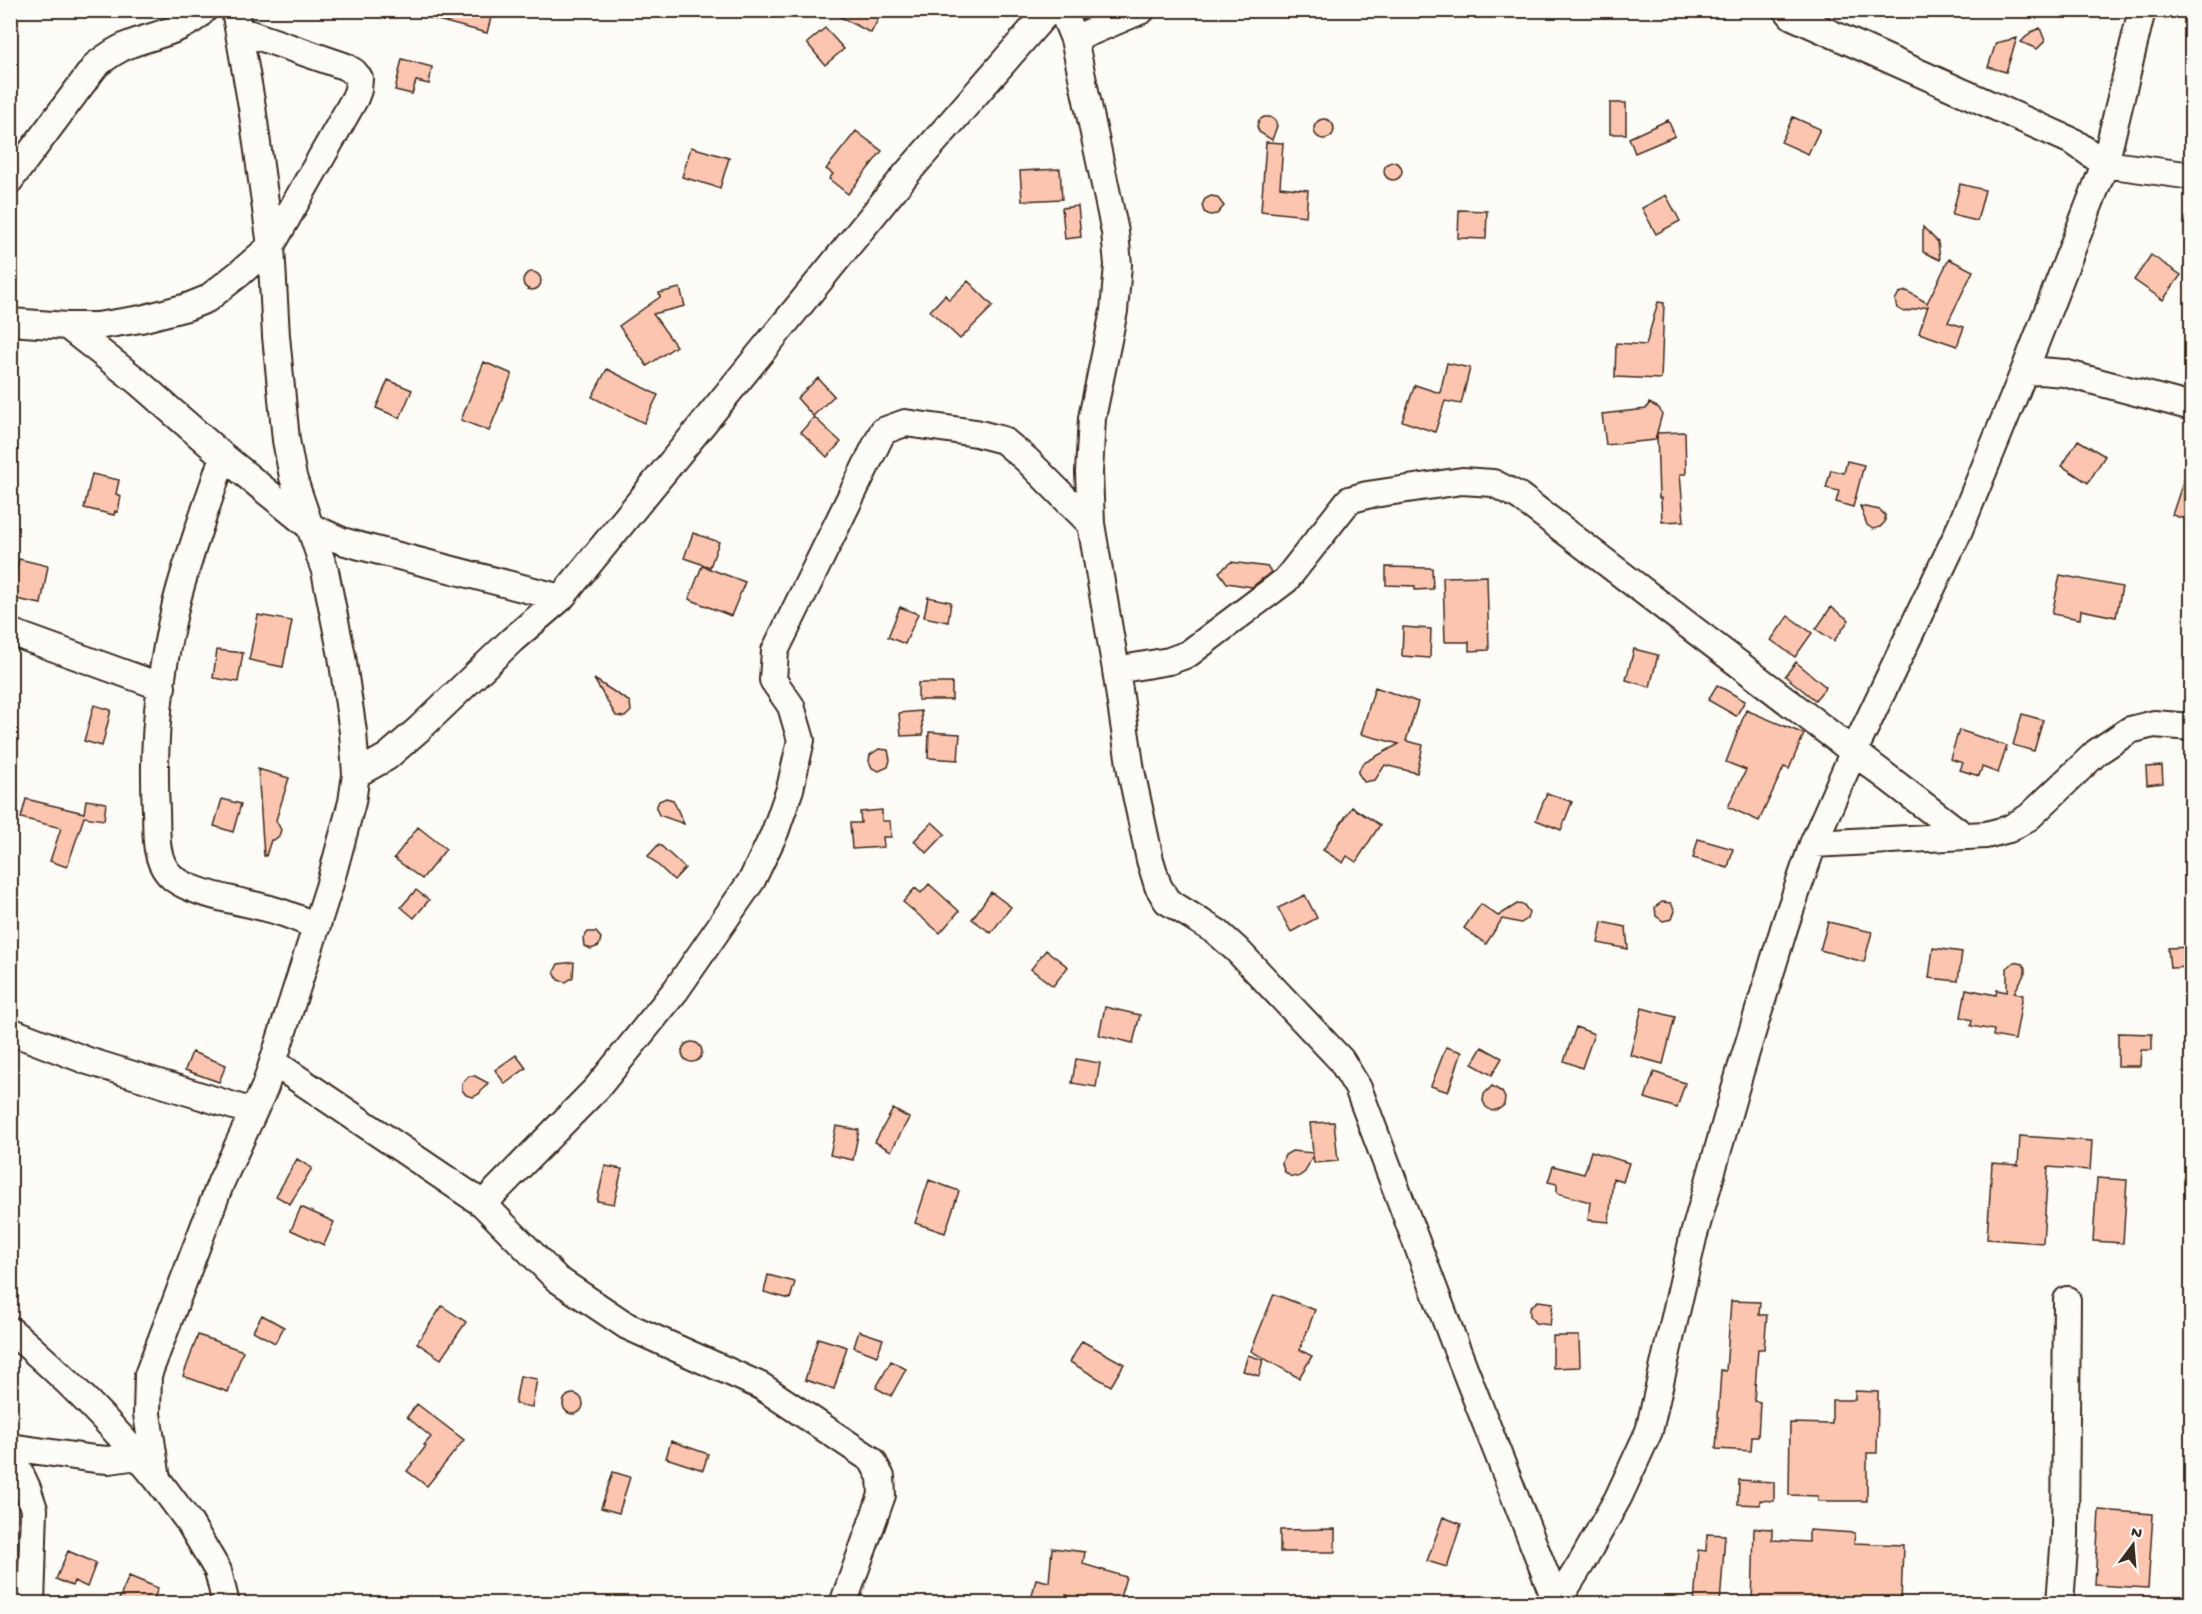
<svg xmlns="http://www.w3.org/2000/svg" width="2202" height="1614" font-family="'Gochi Hand',sans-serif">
<rect width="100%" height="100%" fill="#fdfcf7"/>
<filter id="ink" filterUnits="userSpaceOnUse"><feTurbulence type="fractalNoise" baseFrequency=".0167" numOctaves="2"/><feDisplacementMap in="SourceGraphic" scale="12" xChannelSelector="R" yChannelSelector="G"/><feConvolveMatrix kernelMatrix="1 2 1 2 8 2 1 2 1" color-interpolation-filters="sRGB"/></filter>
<g filter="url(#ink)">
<path fill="#fcc5af" stroke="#3b2a1e" stroke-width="1.5" d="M423 10H493L487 33 422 16Z
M827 10H883L871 33Z
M825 28 844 49 825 65 807 43Z
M2040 28 2045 41 2037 49 2021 42 2031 32Z
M2017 38 2006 72 1988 67 1996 43Z
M402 59 432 67 429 84 416 81 412 94 395 90Z
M1610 103H1626V134H1610Z
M1264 117H1270L1275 120 1277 126 1272 140 1259 132 1257 126 1259 120Z
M1793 117 1820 129 1808 154 1781 142Z
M1314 129a10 10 0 1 1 20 0a10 10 0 1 1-20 0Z
M1668 120 1675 136 1635 153 1629 138Z
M856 131 882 151 848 194 829 179 833 174 826 169Z
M1266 142 1283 143 1280 187 1308 190 1306 216 1261 211Z
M691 147 729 158 720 188 682 177Z
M1384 171a9 9 0 1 1 18 0a9 9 0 1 1-18 0Z
M1060 169 1062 199 1022 201 1020 171Z
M1960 184 1985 190 1977 221 1952 215Z
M1666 195 1680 221 1656 234 1642 208Z
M1211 196 1217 197 1224 206 1217 214 1210 215 1204 212 1202 205 1205 199Z
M1078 206 1081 237 1065 239 1062 208Z
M1459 210 1487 211 1486 239 1458 238Z
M1923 227 1938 242 1940 260 1923 252Z
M2151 255 2181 275 2163 300 2134 280Z
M1949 259 1973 271 1948 322 1964 327 1957 346 1919 333 1928 306 1904 312 1897 308 1895 300 1899 293 1907 291 1927 303Z
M523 281a9 9 0 1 1 18 0a9 9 0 1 1-18 0Z
M968 281 993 306 960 339 930 311 945 295 949 300Z
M680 288 685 306 653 314 676 346 647 366 619 326 660 297 659 293Z
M1658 302 1664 303 1661 379 1615 377 1616 343 1646 345Z
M484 362 512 374 489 431 461 420Z
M1447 363 1470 368 1461 404 1445 401 1435 432 1402 421 1415 385 1440 393Z
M607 369 658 395 644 423 592 397Z
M818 378 834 396 813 416 797 398Z
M388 380 412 390 400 418 376 408Z
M1649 403 1659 408 1662 414 1655 440 1606 445 1602 414 1646 409Z
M814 417 841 442 827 457 801 432Z
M1685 432 1686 474H1680L1684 521 1662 522 1661 498H1659L1657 433Z
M2078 440 2105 456 2088 483 2062 466Z
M1847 461 1864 465 1853 507 1836 502 1839 491 1826 488 1831 470 1844 473Z
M2188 467H2192V521L2172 515Z
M92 474 119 480 116 494 121 496 118 512 115 511 114 515 84 508Z
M1860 506 1880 510 1885 515V522L1880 527 1873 529 1867 525Z
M693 533 719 542 710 567 684 558Z
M19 559 48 566 41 604 11 598Z
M1231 562 1268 567 1271 572 1252 587 1227 583 1219 572Z
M702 566 745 582 731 616 689 599Z
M1386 567 1432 568 1433 589 1415 590V586L1386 585Z
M2060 575 2122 587 2116 617 2081 610 2080 619 2052 614Z
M1487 576 1489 650 1469 651V642H1445L1443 577Z
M928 597 951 602 948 622 924 617Z
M900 607 918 614 905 644 888 637Z
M1831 607 1849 620 1834 641 1816 629Z
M258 615 292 621 283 667 249 660Z
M1788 616 1812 633 1795 657 1771 640Z
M1403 627 1431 629 1430 658 1402 656Z
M1634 649 1658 655 1650 687 1626 680Z
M217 650 243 653 238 682 213 678Z
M1796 662 1826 687 1815 700 1785 676Z
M594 679 630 702 631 711 625 717 616 716Z
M918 683H952V700H918Z
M1717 685 1745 701 1736 716 1708 700Z
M1375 687 1418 702 1406 741 1423 745 1417 773 1385 765 1375 780 1364 782 1358 773 1362 764 1399 744 1361 734Z
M94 705 111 710 102 746 84 741Z
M1746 710 1804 734 1789 769 1784 767 1759 821 1728 807 1746 770 1726 762Z
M921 711 923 735 901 736 899 713Z
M2022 714 2043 720 2034 751 2013 745Z
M1959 730 2007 746 1998 773 1982 767 1979 776 1960 770 1963 763 1950 759Z
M929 732 960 734 958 760 928 758Z
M879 749 888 750 890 760 888 767 879 771 872 768 869 761 870 755Z
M2162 766 2163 783 2147 785 2146 767Z
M258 769 289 778 276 820 281 830 279 836 274 840H271L266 856H264Z
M1547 793 1572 802 1561 830 1536 820Z
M666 798 673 800 684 824 659 815 656 808 659 801Z
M26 799 84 813 86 800 106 803 104 820 84 817 67 867 50 861 61 828 21 818Z
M222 799 241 804 233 832 214 826Z
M1352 807 1380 825 1356 862 1347 856 1343 863 1323 850Z
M882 810V821H890L891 837H883L884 847 852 849 850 823H861L860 812Z
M932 822 945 834 927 853 914 841Z
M418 827 446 849 422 879 394 858Z
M1698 839 1733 849 1728 868 1693 858Z
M659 844 685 868 674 880 648 856Z
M929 884 959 911 940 933 903 902 915 888 921 893Z
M416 890 429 900 414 918 401 907Z
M991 892 1011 907 991 933 972 919Z
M1305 895 1317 918 1291 932 1278 908Z
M1662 902 1671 903 1675 911 1672 919 1663 921 1656 916 1655 907Z
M1481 904 1498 916 1517 904 1524 905 1529 912 1527 919 1521 923 1502 919 1486 944 1464 928Z
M1602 922 1626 927 1628 949 1598 943Z
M1828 922 1872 932 1864 962 1820 950Z
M588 932H596L601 938 599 946 591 949 584 946 583 938Z
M2192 947V967L2170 968 2168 948Z
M1933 948 1962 952 1958 981 1929 978Z
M1046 950 1068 967 1053 986 1031 969Z
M574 962 573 977 566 982 558 980 554 972 558 964Z
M2014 962 2023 964 2025 968V973L2014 993 2023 995 2015 1040 1993 1036 1994 1030 1971 1026 1972 1020 1961 1017 1966 989 1996 995 1997 990 2007 992V968Z
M1105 1007 1140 1015 1133 1043 1099 1035Z
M1642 1008 1675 1017 1663 1064 1630 1055Z
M1576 1027 1594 1034 1582 1068 1564 1061Z
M2118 1033 2152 1034V1050H2141L2140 1066H2118Z
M682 1052a10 10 0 1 1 20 0a10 10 0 1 1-20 0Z
M1446 1047 1462 1052 1448 1092 1431 1086Z
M1482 1047 1502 1058 1492 1075 1472 1064Z
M192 1052 226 1065 219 1082 185 1070Z
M516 1055 526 1068 505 1084 495 1070Z
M1076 1059 1100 1063 1096 1087 1072 1083Z
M1654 1072 1685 1083 1677 1108 1645 1098Z
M469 1076H475L488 1083 479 1094 473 1097 466 1095 462 1090V1083Z
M1492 1086 1502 1092 1505 1098 1504 1105 1499 1109 1492 1111 1486 1107 1483 1101 1484 1094Z
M893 1109 909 1118 891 1151 875 1142Z
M1334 1122 1338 1161 1314 1163 1313 1155 1305 1172 1298 1177 1290 1176 1284 1171 1282 1163 1285 1155 1292 1151 1313 1153 1310 1123Z
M836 1126 859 1130 853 1160 830 1155Z
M2020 1136 2092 1141 2090 1170 2048 1167 2043 1243 1987 1239 1992 1163 2018 1165Z
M1591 1151 1629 1163 1623 1182 1613 1178 1609 1222 1588 1220 1590 1202 1557 1193V1184L1548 1182 1553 1166 1584 1174Z
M297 1159 312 1168 290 1204 276 1196Z
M605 1166 622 1169 614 1204 597 1201Z
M2097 1178 2127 1180 2123 1243 2093 1241Z
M929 1180 959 1191 945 1233 915 1223Z
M301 1207 334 1222 324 1245 291 1230Z
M768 1275 795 1282 790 1299 764 1292Z
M1274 1294 1315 1310 1300 1350 1312 1356 1299 1378 1251 1351Z
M1538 1301 1553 1303 1550 1325 1535 1323 1530 1316V1307Z
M1731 1301 1760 1302 1759 1315H1767L1764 1349H1758L1754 1401 1760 1402 1758 1437H1752L1751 1451 1716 1449 1721 1370 1726 1371Z
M442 1306 466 1322 441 1359 417 1343Z
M262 1315 284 1327 275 1343 253 1331Z
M859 1331 883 1339 877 1356 854 1347Z
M198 1335 243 1351 228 1392 183 1376Z
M1553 1336H1579L1580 1367 1553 1368Z
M818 1338 847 1347 834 1389 805 1380Z
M1082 1341 1124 1364 1111 1386 1070 1362Z
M1248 1355 1263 1360 1259 1376 1243 1371Z
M891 1361 906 1369 891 1396 876 1388Z
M520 1376 537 1379 532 1407 515 1404Z
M1855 1391 1878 1392 1877 1453H1867V1501H1818V1496L1789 1495 1790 1423 1832 1424V1400H1855Z
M563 1404a10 10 0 1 1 20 0a10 10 0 1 1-20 0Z
M417 1404 464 1440 427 1486 407 1471 426 1446 424 1445 431 1437 407 1417Z
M671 1441 708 1454 703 1470 666 1458Z
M613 1472 630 1477 619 1513 601 1508Z
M1739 1480 1774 1482V1501L1760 1500V1505L1738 1504Z
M2099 1510 2153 1514 2148 1588 2095 1585Z
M1443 1517 1461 1524 1447 1567 1427 1561Z
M1754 1528 1772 1529V1540L1809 1542V1530L1855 1533 1854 1543 1903 1545 1901 1604H1752Z
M1335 1529V1552H1280V1530Z
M1707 1534 1725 1535 1720 1604H1694L1698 1550 1706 1551Z
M1052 1548 1085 1552 1083 1564 1126 1577 1118 1604H1095L1066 1595 1064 1604H1030L1036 1579 1049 1582Z
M68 1551 96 1563 87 1587 74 1581 72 1586 56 1579Z
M129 1576 158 1588 152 1604H117Z"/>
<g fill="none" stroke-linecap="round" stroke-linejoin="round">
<g stroke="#3b2a1e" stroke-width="30">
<path id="minor" d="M1062 10 1074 39 1115 232 1118 265 1114 311 1092 418 1089 472 1091 524 1116 670 1131 771 1150 860 1158 886 1167 901 1217 932 1237 950 1341 1060 1358 1088 1454 1342 1557 1604
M1787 10 1792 16 2074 142 2105 164 2192 176
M1074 39 1142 10
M10 180 96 65C106 57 116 50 128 45 155 34 183 32 204 10
M10 322 67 326 136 380 223 456 309 526 342 541 360 546 561 598
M67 326H97L141 319 187 307 207 299 240 273 271 246 355 98 358 90 359 78 354 72 344 66 239 30
M2024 372 2040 371 2064 373 2192 407
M223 456C208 504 188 556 176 604 160 671 152 743 156 811 157 832 154 856 168 873 185 894 243 901 270 909 286 913 301 920 317 926
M10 632 162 687
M1116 670 1169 661 1188 654 1286 580 1349 500 1367 495 1462 481 1493 483 1519 496 1964 836
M356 774 387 757 419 729 512 640 561 598 908 172 1049 10
M1813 844 1986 835 2009 829 2029 817 2097 752 2130 730 2154 724 2192 727
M10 1031 88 1061 253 1112
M273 1062 483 1204 557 1279 627 1326 761 1386 872 1460 881 1477 882 1495 843 1604
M483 1204 597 1088 676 990 752 880 775 832 790 789 801 740 791 706 773 680 775 651 883 431 905 423 976 433 1003 440 1026 459 1091 524
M10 1330C63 1375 113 1425 157 1479
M10 1447 95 1459 109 1460 138 1456
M10 1452 27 1488 34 1509 31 1604
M1557 1602 1582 1562 1618 1498 1649 1431 1693 1238 1740 1072 1785 925 1813 844 1854 751 1957 535 2024 372 2105 164 2142 10
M226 1604 218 1571 189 1522 157 1479 147 1414 148 1375 221 1182 265 1087 329 887 352 802 356 774 353 732 342 656 325 571 293 477 286 440 276 336 271 246 252 107 235 10
M2060 1604 2065 1534 2067 1300"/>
</g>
<use href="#minor" stroke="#fdfcf7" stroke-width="26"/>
</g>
</g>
<rect width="2202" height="1614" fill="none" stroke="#fdfcf7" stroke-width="36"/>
<rect x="18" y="18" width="2166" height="1578" fill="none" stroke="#3b2a1e" stroke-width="2" filter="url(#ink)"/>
<g transform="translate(2133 1545) rotate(16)" stroke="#fdfcf7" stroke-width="4.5" paint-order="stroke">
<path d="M0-4.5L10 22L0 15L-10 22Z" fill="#3b2a1e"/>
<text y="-9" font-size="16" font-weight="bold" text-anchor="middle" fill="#3b2a1e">N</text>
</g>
</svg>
